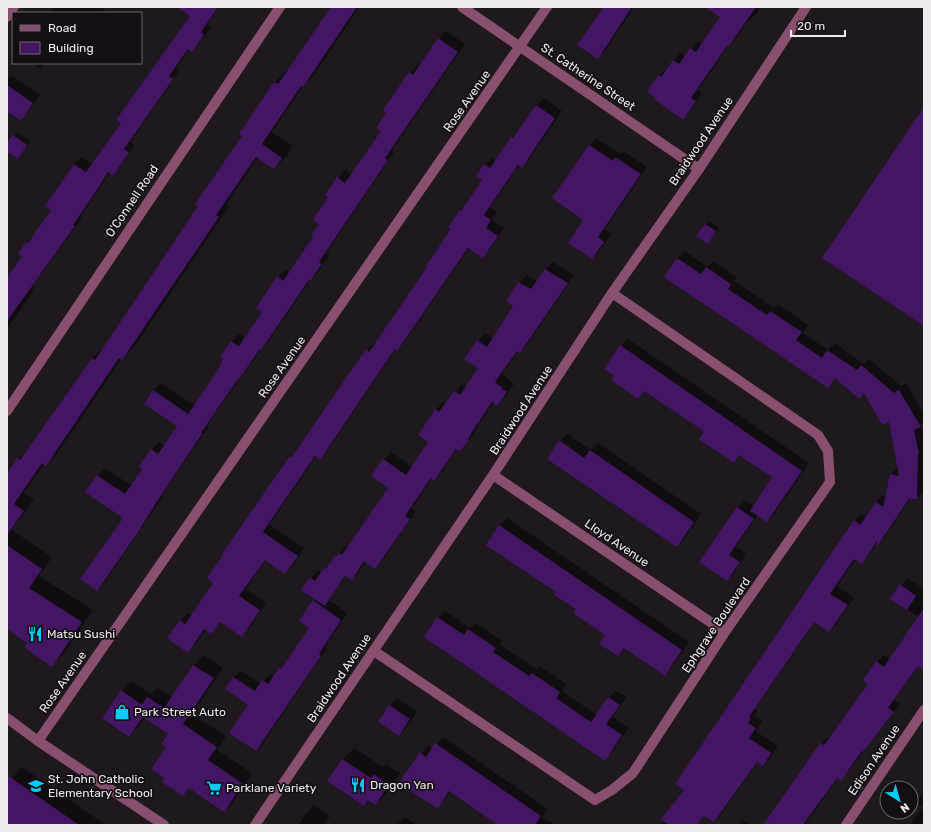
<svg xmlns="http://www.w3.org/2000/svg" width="931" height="832" font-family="Rubik,sans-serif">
<rect width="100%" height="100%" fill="#1f181e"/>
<path fill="#0007" d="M54 7H100L105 10 103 13H50Z
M190 7H219L207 25 211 27 199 44 192 51 189 49 176 69 179 71 130 142 135 145 120 167 113 175 110 172 80 217 82 218 31 288 34 290 7 329V280L23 256 27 242 34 235 52 210 46 206 74 164 82 157 93 165 122 123 191 15Z
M332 7H359L314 75 304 84 272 132 293 146 286 157 274 168 258 157 226 204 229 206 134 347 122 358 57 453 45 465 44 464 24 493 34 499 12 530 52 557 39 576 93 610 63 654 52 665 29 642 7 628V475L18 459 29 448 92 358 104 347V348L179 239 243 136 240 134 275 82 286 71 287 72Z
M604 7H634L605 51 598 58Z
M721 7H761L756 14 749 21 748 20 735 39 728 46 698 90 702 93 690 111 683 118 659 77 666 79 660 75 666 69H667L680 53 685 56 698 41 703 45 721 17Z
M446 31 465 44 392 150 394 152 326 254 329 256 318 272 311 279 268 341 242 375 207 425 209 426 162 495 163 496 105 582 97 590 124 517 87 492 98 475 105 468 132 486 143 468 152 450 159 442 165 446 179 426 145 403 154 390 161 383 195 406 221 366 224 359 221 357 232 341 239 334 245 338 263 311 278 277 286 270 290 273 314 237 338 178 345 170 352 175 382 130 410 73 417 66 419 67 438 39Z
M31 63H46L40 69Z
M12 76 40 95 28 112 21 119 7 110V80Z
M544 98 562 111 529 159 522 166 519 165 490 208 497 212 492 220 504 228 490 249 483 256 469 248 404 342 397 349H396L327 451 319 458 316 456 269 525 304 548 293 565 285 572 266 559 246 589 266 603 249 628 242 635 221 621 211 633 206 629 195 644 188 651 180 621 188 613 192 616 215 582 224 554H223L367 350 374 343 375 344 453 229 460 210 467 203 483 180 485 165 492 158 496 161 512 137 519 130 536 106Z
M17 132 30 141 21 154 7 151V141L9 142Z
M596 138 620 154 623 151 647 167 604 230 611 234 599 251 592 258 584 220 590 145Z
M709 221 719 228 708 243 697 236Z
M685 251 707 267 713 261 737 277 734 281 774 308 778 304 808 325 803 333 828 350 835 343 864 364 869 359 901 386 906 383 924 414V422L921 425 924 438V491L917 498H911L883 539 877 545 878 542 868 556 861 563 856 559 837 586 854 598 836 624 829 631 815 621 755 709 758 711 754 715 762 721 755 731 778 746 770 758 763 765 758 761 721 814 714 821 705 815 697 825H658L665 821 686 789 854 521 861 514 866 517 876 502 883 495 886 497 890 475 898 467 889 420 864 392 836 377 828 386 677 259Z
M553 262 574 275 527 345 520 352 518 351 502 374 510 380 509 381 514 384 505 397 497 405 494 402 479 423 475 432 467 443 460 450 457 448 442 472 434 479 432 478 412 508 416 511 383 560 375 567 366 561 359 572 352 579 347 575 329 600 347 613 325 647 327 648 263 743 256 750 250 705 226 689 234 677 241 671 261 684 270 674 274 677 287 662 310 628 313 601 316 599 303 590 311 578 318 570 322 573 343 549 347 546 349 547 390 488 373 476 384 460 391 452 413 467 430 441 419 434 436 410 443 402 446 404 455 391 462 384 467 387 480 368 478 341 485 333 493 339 514 305 519 283 527 275 537 281 545 270Z
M628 339 809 463 774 514 767 521 758 515 736 547 746 554 734 573 727 580 700 562 738 508 745 500 754 506 773 477 741 455 734 461 705 432 645 390 638 398 616 375 621 346Z
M567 434 591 450 598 443 701 514 684 539 677 546 560 441Z
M507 518 689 642 672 667 664 675 625 648 618 655 607 635 557 592 487 544 500 525Z
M908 578 924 589V661L919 665 894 700 900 704 848 772 841 779 838 777 805 825H764L821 744 828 737 830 738 870 684 877 662 884 655 891 660 919 617 891 599 901 585Z
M445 611 470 628 476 623 502 641 500 645 537 669 540 666 566 684 562 691 597 715 609 697 616 691 626 697 613 717 629 728 612 752 605 759 438 618Z
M204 655 223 668 192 714 226 736 217 750 252 773 234 801 224 811 190 788 183 795 166 778 170 734 145 717 139 726 129 735 121 691 131 681 151 694 158 688 172 697 194 665Z
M397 698 417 712 406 728 399 735 390 706Z
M443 737 548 809 542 818 557 825H500L451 791 438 807 421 753 428 746 433 749Z
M354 748 383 767 386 764 400 773 387 793 375 804 369 800 364 805 328 781 343 759Z
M22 767 106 825H7V783Z
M924 791V825H910L923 807 916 802Z
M314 805 330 816 323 825H298L307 812Z
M405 817 417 825H396Z
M743 820 750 825H738Z"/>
<path fill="#421662" d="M177 7H218L201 32 204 35 192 52 188 49 169 76 173 79 124 149 129 153 113 176 108 172 95 193 73 225 75 226 7 321V278L22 256 18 254 26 242 28 243 51 210 45 206 74 164 86 172 121 123 116 120 190 16Z
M331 7H357L303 87 301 86 262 144 282 158 274 169 256 157 216 215 219 217 122 360 119 358 46 466 42 463 14 504 24 511 7 535V474L17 458 20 460 92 358 95 360 198 206 195 204 242 136 239 134 274 82 278 84Z
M604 7H632L598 59 577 45Z
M705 7H756L728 47 727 46 691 98 696 101 683 120 654 99 655 97 647 92 658 75 661 77 673 60 679 64 690 48 696 52 720 17Z
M438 38 458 52 385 158 388 160 319 262 322 264 310 281 309 280 261 350 260 349 239 379H238L201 433 202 434 156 503 137 534 97 591 80 579 123 518 85 492 97 475 125 494 142 469 139 466 151 449 158 454 177 426 144 404 153 390 188 414 220 367 219 366 223 359 220 357 231 341 239 346 262 312 256 308 277 276 283 281 313 237 311 236 319 224 313 220 328 197 325 195 337 177 345 183 381 131 376 128 386 113 383 110 409 72 413 75Z
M7 85 33 103 21 121 7 111Z
M536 105 555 118 522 168 518 165 484 215 491 220 486 228 498 236 483 258 468 248 397 351 395 349 320 460 315 456 263 532 298 556 285 574 265 560 239 596 260 610 242 637 220 622 211 634 204 629 188 653 167 638 180 620 185 624 213 583 207 578 223 555 222 554 289 457 291 458 366 349 369 352 427 267 426 266 451 229 448 227 460 210 461 211 482 180 476 176 484 164 490 168 511 137 513 138Z
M924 107V326L822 258Z
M13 135 27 145 18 159 7 152V143Z
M589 145 613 161 615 157 641 174 598 237 604 242 592 259 568 243 583 220 552 198Z
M705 224 716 231 708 244 696 236Z
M677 258 701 274 706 267 731 284 728 289 767 315 770 311 802 332 796 340 822 358 827 350 857 370 861 365 894 393 899 390 921 427 914 430 919 454H918L917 499H909L876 548 877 541 862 564 854 559 830 594 848 605 829 632 814 622 749 717 751 719 748 723 756 728 749 738 771 753 763 766 757 762 714 822 704 816 697 825H669L661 819 684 790 675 784 854 520 860 525 876 502 883 507 890 474 899 476 889 422 882 425 864 393 859 399 835 378 828 388 664 277Z
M545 269 568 283 520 353 517 351 495 382 503 388 502 389 507 392 497 406 492 402 472 432 468 440H469L460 451 456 449 434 481 431 478 405 516 410 519 407 524 375 569 364 561 352 580 345 576 325 606 301 590 310 577 315 581 324 568 326 569 335 555 337 556 339 553 342 555 388 488 371 476 383 459 406 475 428 442 418 435 435 409 439 412 454 391 460 395 478 368 464 359 477 340 487 347 513 306 506 301 518 282 531 289Z
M620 345 802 471 767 522 750 511 772 477 739 455 734 463 699 439 704 432 702 430 644 391 638 399 611 380 614 375 604 369Z
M559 440 584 458 590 450 694 522 677 547 547 459Z
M737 507 754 519 729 555 740 562 727 581 699 562Z
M499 525 682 650 665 676 624 648 618 656 599 644 605 635 573 613 576 609 554 595 556 592 486 545Z
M7 545 42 569 29 588 82 622 52 667 24 647 27 643 7 629Z
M900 584 916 596 907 610 890 599Z
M313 600 341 620 319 654 321 656 256 751 229 733 248 705 225 689 233 677 255 691 262 680 268 684 279 668 281 669 309 628 299 621Z
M924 608V670L918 666 888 708 894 712 883 726 863 752 862 751 841 781 837 778 803 825H763L809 759 820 743 824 745 868 684 863 680 876 661 884 667Z
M437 617 464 635 468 629 496 648 493 652 529 676 532 673 560 692 556 698 591 722 608 697 620 705 606 724 622 735 605 761 424 637Z
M193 665 214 678 183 724 217 747 208 760 243 784 224 812 189 788 183 796 162 782 164 778 151 769 166 747 161 744 168 734 143 717 129 737 102 718 121 690 142 705 147 697 164 708Z
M389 705 410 719 399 736 378 722Z
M435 743 541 816 535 825H498L449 791 438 809 399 783 420 752 426 757Z
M342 759 371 778 374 774 389 785 375 805 368 800 364 806 327 781Z
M7 775 79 825H7Z"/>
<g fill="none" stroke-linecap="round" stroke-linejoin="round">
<path stroke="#89506d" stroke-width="10" d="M462 7 699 169
M7 17 14 7
M7 411 280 7
M493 475 725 632
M374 651 595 800 612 790 633 773 725 632 830 482 828 451 818 435 612 293
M7 718 38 741 164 825
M38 741 547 7
M255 825 493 475 612 293 699 169 806 7
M846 825 924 710"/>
</g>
<defs>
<g id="restaurant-bare" transform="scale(1.2)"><path d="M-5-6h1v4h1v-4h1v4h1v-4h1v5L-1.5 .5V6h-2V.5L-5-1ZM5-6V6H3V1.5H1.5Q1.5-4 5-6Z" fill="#06cbf9" stroke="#150f15" stroke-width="2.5" paint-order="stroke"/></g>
<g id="shop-bare" transform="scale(1.2)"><path d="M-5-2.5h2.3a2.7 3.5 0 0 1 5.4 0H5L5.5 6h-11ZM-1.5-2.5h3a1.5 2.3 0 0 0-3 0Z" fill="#06cbf9" stroke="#150f15" stroke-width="2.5" paint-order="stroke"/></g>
<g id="school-bare" transform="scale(1.2)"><path d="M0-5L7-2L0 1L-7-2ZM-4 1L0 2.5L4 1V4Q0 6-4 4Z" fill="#06cbf9" stroke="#150f15" stroke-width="2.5" paint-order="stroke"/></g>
<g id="supermarket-bare" transform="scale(1.2)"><path d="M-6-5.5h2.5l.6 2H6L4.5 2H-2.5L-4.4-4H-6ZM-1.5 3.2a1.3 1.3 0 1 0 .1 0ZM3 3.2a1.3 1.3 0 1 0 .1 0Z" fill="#06cbf9" stroke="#150f15" stroke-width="2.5" paint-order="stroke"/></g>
</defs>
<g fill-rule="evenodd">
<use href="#restaurant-bare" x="35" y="634"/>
<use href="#shop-bare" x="122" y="712"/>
<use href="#restaurant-bare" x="358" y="785"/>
<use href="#school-bare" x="36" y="786"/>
<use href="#supermarket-bare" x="214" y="788"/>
</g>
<g text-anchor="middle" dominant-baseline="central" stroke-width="3.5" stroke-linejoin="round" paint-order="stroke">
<g font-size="12" fill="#eeeaee" stroke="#150f15">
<text transform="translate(588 77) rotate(34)">St. Catherine Street</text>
<text transform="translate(467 101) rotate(-55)">Rose Avenue</text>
<text transform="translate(701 141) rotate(-56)">Braidwood Avenue</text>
<text transform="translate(132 201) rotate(-56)">O'Connell Road</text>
<text transform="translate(282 367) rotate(-55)">Rose Avenue</text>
<text transform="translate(521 410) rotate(-57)">Braidwood Avenue</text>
<text transform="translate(617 543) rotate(34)">Lloyd Avenue</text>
<text transform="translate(716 625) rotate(-56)">Ephgrave Boulevard</text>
<text transform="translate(339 678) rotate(-56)">Braidwood Avenue</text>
<text transform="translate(63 682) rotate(-55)">Rose Avenue</text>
<text transform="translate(874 760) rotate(-56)">Edison Avenue</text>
</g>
<g font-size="12" fill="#eeeaee" stroke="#150f15" text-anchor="start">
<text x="47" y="634">Matsu Sushi</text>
<text x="134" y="712">Park Street Auto</text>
<text x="48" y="779">St. John Catholic<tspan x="48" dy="14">Elementary School</tspan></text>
<text x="370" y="785">Dragon Yan</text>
<text x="226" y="788">Parklane Variety</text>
</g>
</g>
<rect width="931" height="832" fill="none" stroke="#eeeaee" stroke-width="16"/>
<rect x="12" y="12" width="130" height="52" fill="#150f15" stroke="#6c676c"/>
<rect x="20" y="25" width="20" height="6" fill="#89506d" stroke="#6c676c"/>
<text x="48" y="32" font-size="12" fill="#eeeaee">Road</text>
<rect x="20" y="42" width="20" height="12" fill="#421662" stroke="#6c676c"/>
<text x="48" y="52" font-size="12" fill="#eeeaee">Building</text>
<g transform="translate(899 800) rotate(143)"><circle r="19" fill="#150f15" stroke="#6c676c"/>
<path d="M0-3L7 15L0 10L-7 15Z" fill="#06cbf9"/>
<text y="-6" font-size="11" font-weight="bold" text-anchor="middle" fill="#eeeaee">N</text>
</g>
<path d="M791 30v6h54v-6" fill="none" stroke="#eeeaee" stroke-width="2"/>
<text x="797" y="30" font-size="12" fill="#eeeaee" stroke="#150f15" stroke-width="3" paint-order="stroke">20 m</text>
</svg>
